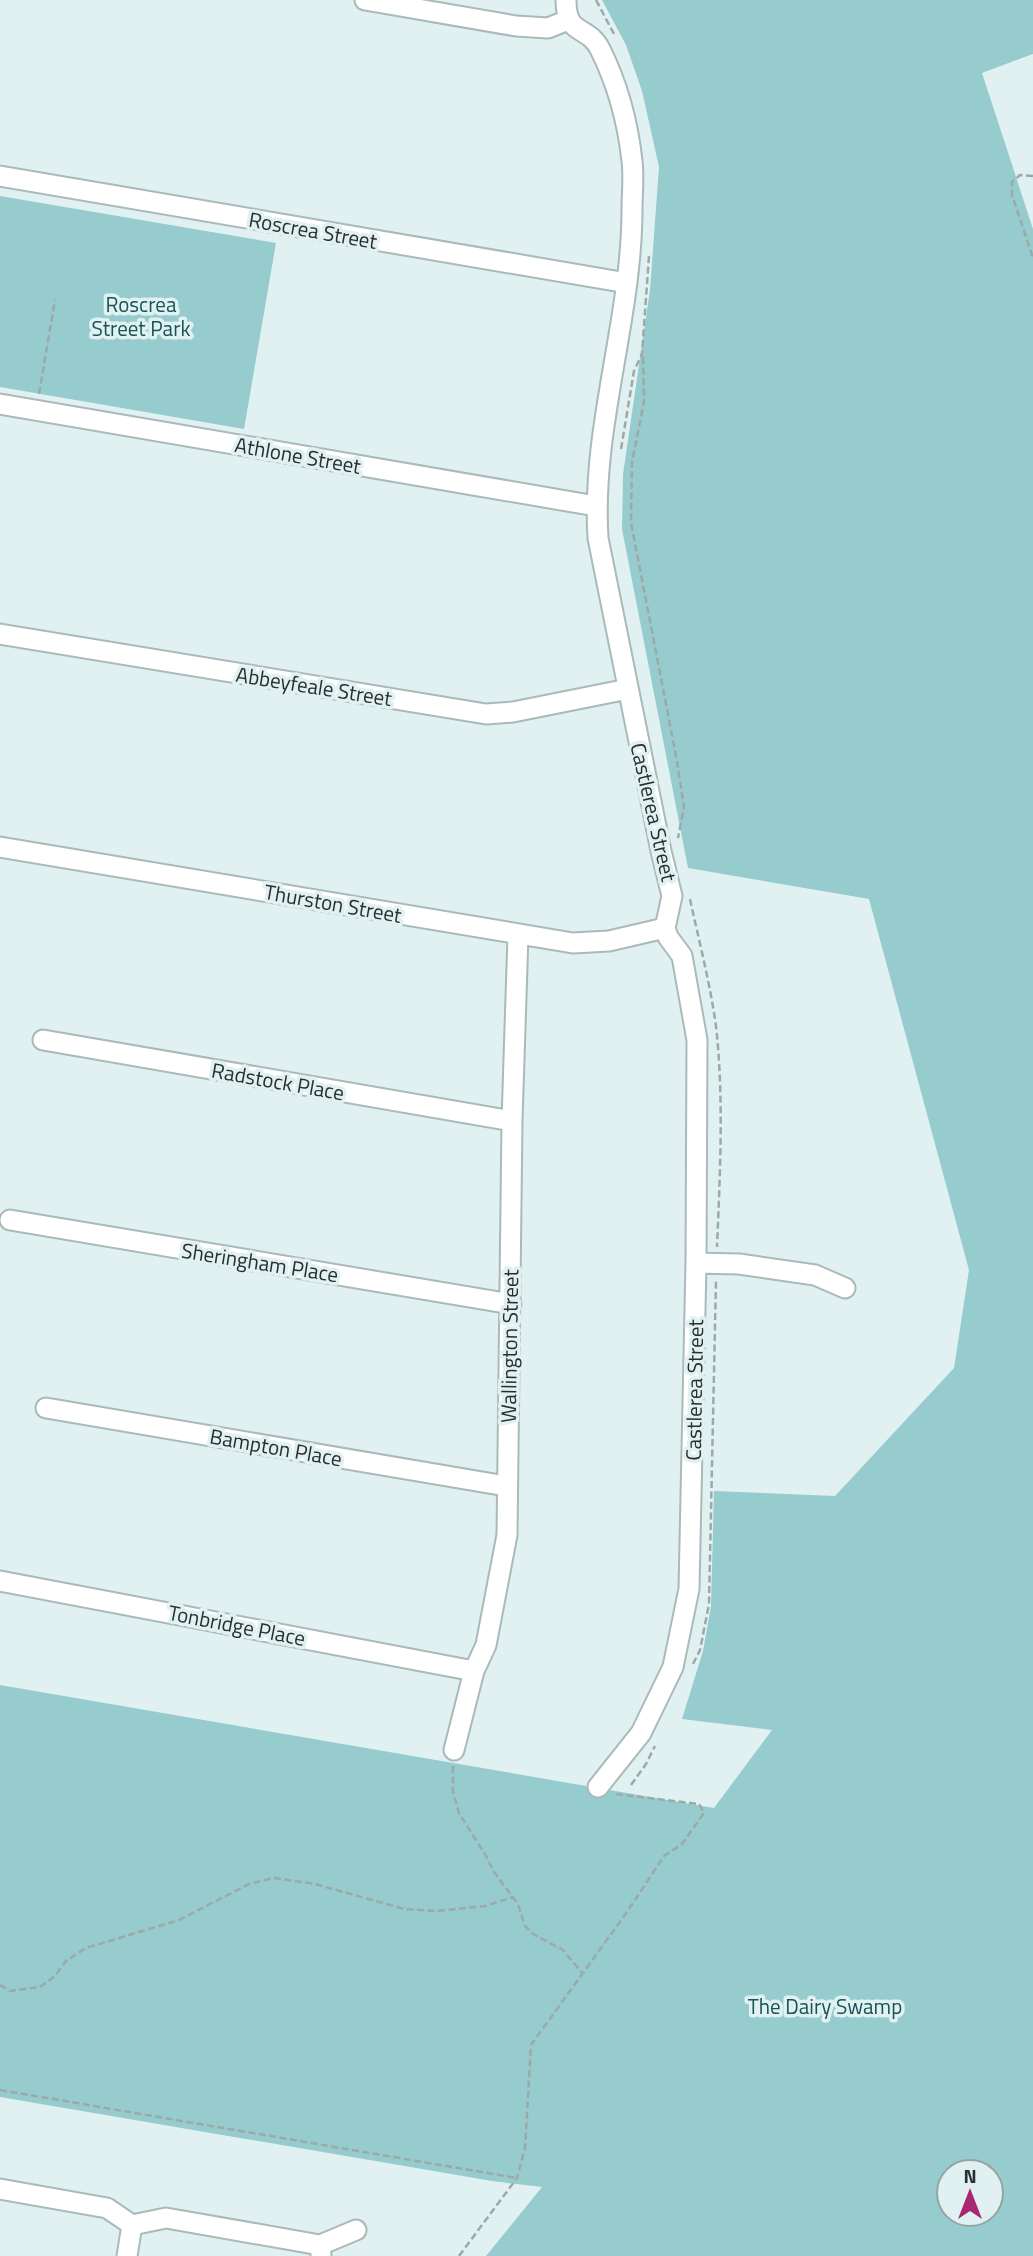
<svg xmlns="http://www.w3.org/2000/svg" width="1033" height="2256" font-family="'Titillium Web',sans-serif">
<rect width="100%" height="100%" fill="#e1f1f1"/>
<path fill="#96ccce" fill-rule="evenodd" d="M602 0H1033V54L982 73 1033 229V2256H486L542 2187 492 2181 0 2097V1685L714 1808 772 1730 682 1719 703 1651 711 1606 714 1491 835 1496 954 1368 969 1270 869 899 688 868 622 529 623 474 650 290 659 167 642 91 626 45ZM949 2172H991V2214H949Z
M0 196 276 243 244 429 0 387Z"/>
<g fill="none" stroke-linecap="round" stroke-linejoin="round">
<g stroke="#aab9ba" stroke-width="23">
<path id="street" d="M365 0 516 26 548 28 568 20
M566 0C566 37 587 24 600 49 617 83 628 124 632 161 634 177 632 194 632 209 632 320 591 427 598 538L661 851 672 896 665 928 668 937 682 956 697 1040 696 1263 689 1589 673 1667 641 1733 598 1787
M0 176 627 283
M0 404 596 506
M0 634 486 714 513 712 628 689
M0 847 573 943 609 941 665 928
M43 1040 512 1121
M10 1220 511 1304
M696 1263 739 1264 815 1275 845 1288
M46 1408 506 1486
M0 1581 474 1671
M454 1750 474 1671 486 1645 507 1535 512 1121 518 935
M0 2189 107 2208 132 2225 166 2218 320 2245
M321 2255 320 2245 356 2230
M127 2256 132 2225"/>
</g>
<path stroke="#9ca9a9" stroke-width="2.5" stroke-dasharray="7 3.5" stroke-linecap="butt" d="M596 0 614 34
M1033 176 1020 175 1012 182V195L1033 258
M643 357 644 402 632 462 631 523 677 761 684 807 678 838
M39 394 55 300
M621 449 634 371 642 354 649 256
M690 899C699 941 710 983 716 1026 724 1098 720 1174 717 1247
M693 1664 700 1650 709 1604 716 1281
M453 1766V1792L459 1813 486 1856 494 1872 518 1904 525 1926 533 1934 563 1950 582 1973
M631 1785 646 1764 655 1746
M0 1985 10 1991 40 1987 55 1976 66 1961 86 1948 179 1920 249 1884 274 1878 315 1884 404 1909 436 1911 485 1906 513 1897
M0 2090 517 2178
M459 2256 517 2178 525 2148 531 2045 627 1912 664 1856 682 1844 704 1813 699 1804 615 1794"/>
<use href="#street" stroke="#fff" stroke-width="19"/>
</g>
<g text-anchor="middle" dominant-baseline="central" stroke-width="7" stroke-linejoin="round" paint-order="stroke">
<g font-size="21" fill="#292f2f" stroke="#e1f1f1">
<text transform="translate(313 230) rotate(10)">Roscrea Street</text>
<text transform="translate(298 455) rotate(10)">Athlone Street</text>
<text transform="translate(314 686) rotate(9)">Abbeyfeale Street</text>
<text transform="translate(654 812) rotate(77)">Castlerea Street</text>
<text transform="translate(333 903) rotate(10)">Thurston Street</text>
<text transform="translate(278 1081) rotate(10)">Radstock Place</text>
<text transform="translate(260 1262) rotate(9)">Sheringham Place</text>
<text transform="translate(509 1346) rotate(-89)">Wallington Street</text>
<text transform="translate(694 1390) rotate(-89)">Castlerea Street</text>
<text transform="translate(276 1447) rotate(10)">Bampton Place</text>
<text transform="translate(237 1625) rotate(11)">Tonbridge Place</text>
</g>
<g font-size="21" fill="#155558" stroke="#e1f1f1">
<text x="141" y="304">Roscrea<tspan x="141" dy="24">Street Park</tspan></text>
<text x="825" y="2006">The Dairy Swamp</text>
</g>
</g>
<g transform="translate(970 2193)"><circle r="33" fill="#e1f1f1" stroke="#97a3a3" stroke-width="2"/>
<path d="M0-5L12 26L0 18L-12 26Z" fill="#a82672"/>
<text y="-10" font-size="19" font-weight="bold" text-anchor="middle" fill="#292f2f">N</text>
</g>
</svg>
